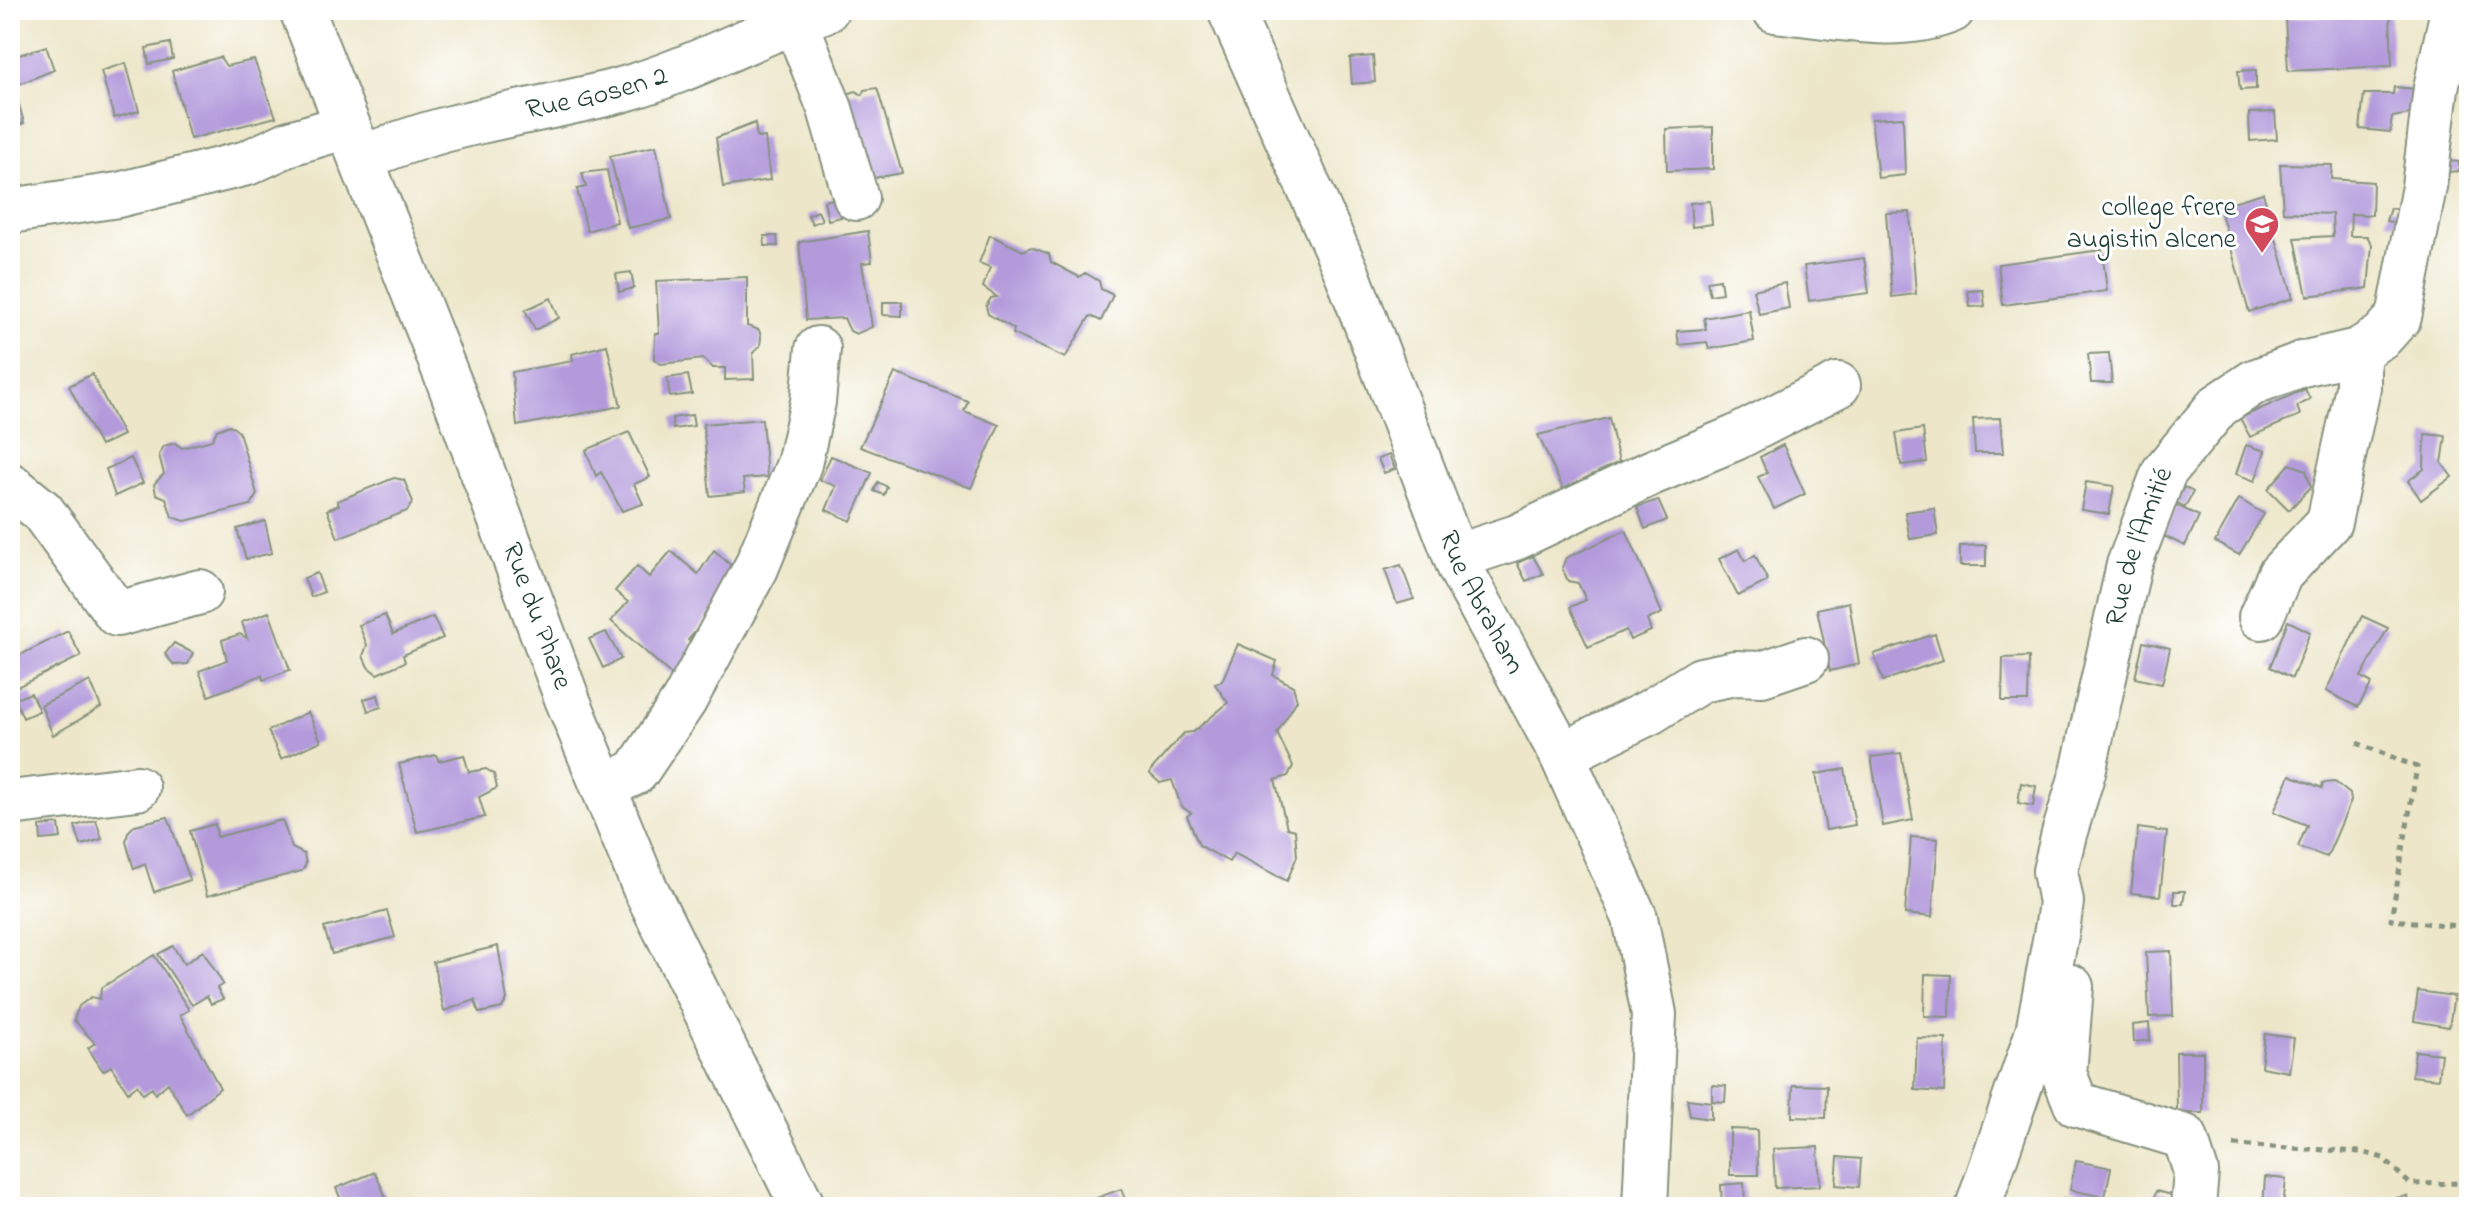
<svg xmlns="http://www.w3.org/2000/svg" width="2479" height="1217" font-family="'Indie Flower',sans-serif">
<rect width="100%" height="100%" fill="#fff"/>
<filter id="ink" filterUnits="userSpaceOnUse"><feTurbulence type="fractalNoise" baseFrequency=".0125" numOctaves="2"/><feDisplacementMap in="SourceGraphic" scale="16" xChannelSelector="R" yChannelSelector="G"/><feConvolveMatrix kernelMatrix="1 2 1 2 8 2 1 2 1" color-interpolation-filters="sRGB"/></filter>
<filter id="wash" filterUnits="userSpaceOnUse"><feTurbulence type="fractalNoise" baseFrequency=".006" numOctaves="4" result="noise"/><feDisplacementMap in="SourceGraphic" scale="32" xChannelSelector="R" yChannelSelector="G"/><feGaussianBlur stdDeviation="1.8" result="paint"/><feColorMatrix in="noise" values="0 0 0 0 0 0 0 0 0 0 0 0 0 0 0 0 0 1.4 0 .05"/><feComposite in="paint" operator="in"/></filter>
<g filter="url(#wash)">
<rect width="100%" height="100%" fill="#ede6c9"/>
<g id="blocks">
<path fill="#b29adb" d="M2390 13 2392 66 2288 71 2285 18Z
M170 43 173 59 149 64 146 48Z
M46 46 54 70 14 86 24 123 10 129V58Z
M1373 56 1375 82 1352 84 1350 58Z
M220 57 226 66 254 60 276 117 190 139 172 71Z
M126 63 139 111 114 118 101 71Z
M2256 70V89L2240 90 2238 71Z
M2394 87 2415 89V113L2392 117 2390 132 2360 129 2364 94H2393Z
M877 88 902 173 868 179 847 94 856 91 862 95 864 90Z
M2275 112 2277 139 2250 141 2249 113Z
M1903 117 1905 175 1878 178 1871 119Z
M755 123 757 138 765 137 770 180 723 187 716 138Z
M1713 127V169L1667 171 1666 129Z
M656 146 671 219 628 228 610 156Z
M2448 161 2459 162V171L2448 172Z
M2280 164 2332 165 2331 179 2373 182 2372 215 2351 214 2350 236H2367L2372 245 2368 288 2307 296 2295 238 2333 236 2332 214 2283 212Z
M607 170 617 222 587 231 577 189 586 187 582 173Z
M2263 193 2293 298 2249 312 2219 206Z
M843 197 846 216 828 220 824 201Z
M1710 201 1712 224 1692 227 1690 203Z
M2390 208 2399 210 2396 223 2386 221Z
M818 211 822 220 812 224 808 215Z
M1910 212 1916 294 1892 297 1886 213Z
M868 231 872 262 862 263 872 327 856 334 850 331 844 318 806 320 799 242Z
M990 235 1023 251 1031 247 1049 254 1051 262 1079 277 1085 273 1099 281 1101 289 1113 295 1101 321 1090 316 1065 358 1013 334 1014 329 988 314 986 306 991 298 997 297 983 287 990 267 979 263Z
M764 236H777L778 246H765Z
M2102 250 2107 291 2003 305 1998 264Z
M1864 258 1869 293 1809 301 1804 266Z
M631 272 634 288 619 292 616 274Z
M747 277V326L759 330 761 337 760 346 753 353 754 379 725 380V368H713L703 359 661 364 654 359 655 333H659L656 281Z
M1720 279 1722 293 1710 295 1707 281Z
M1785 283 1789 308 1759 314 1753 290Z
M1983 290 1985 306 1970 307 1968 291Z
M551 298 559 318 535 330 525 310Z
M883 302H902V316L883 315Z
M1749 310 1754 341 1709 349 1707 342 1679 345 1677 331 1706 329 1704 318Z
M607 345 621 406 517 426 512 372 573 361 572 354Z
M2109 353 2112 383H2091L2088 354Z
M895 373 968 401 964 411 999 425 971 488 860 447Z
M92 374 123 435 100 446 69 386Z
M688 375 692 394 670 397 667 378Z
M2305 389 2310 399 2297 406 2300 415 2250 437 2240 418Z
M692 415 694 426 673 429 672 418Z
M1609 418 1619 462 1563 489 1538 435Z
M2000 418 2003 453H1975L1973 419Z
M762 419 767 477 743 479 745 492 710 496 703 424Z
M230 425 239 432 257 494 251 505 185 521 172 517 166 498 156 494 154 484 164 474 159 455 164 446 175 443 182 448 212 440 217 430Z
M1923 429 1927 462 1901 465 1896 433Z
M629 432 650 477 634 484 643 504 622 511 601 472 596 476 586 450Z
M2425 434 2446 436 2442 463 2452 477 2421 500 2408 481 2424 469Z
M1783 445 1805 494 1774 509 1758 477 1767 473 1760 457Z
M2246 445 2265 451 2255 481 2236 474Z
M1389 455 1395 469 1384 473 1378 459Z
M831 456 872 473 851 521 826 510 836 486 820 480Z
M131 458 143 483 115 496 106 469Z
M2290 464 2306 470 2311 487 2289 510 2268 489Z
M394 478 404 480 413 502 407 511 338 538 327 510 339 505 337 501Z
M878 482 887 487 884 495 874 491Z
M2086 482 2114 486 2109 514 2081 510Z
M2184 487 2193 492 2185 507 2176 502Z
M2239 499 2264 514 2239 555 2215 542Z
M1658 500 1667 520 1645 529 1637 507Z
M2176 505 2199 516 2185 546 2162 535Z
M1934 508 1938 535 1910 539 1905 512Z
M265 521 272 553 246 559 237 529Z
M1626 530 1662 613 1647 620 1651 631 1630 640 1626 630 1588 647 1570 607 1586 600 1578 583 1568 581 1562 568 1566 558Z
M1986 545V566H1960V546Z
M1739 549 1745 561 1755 555 1768 581 1738 596 1719 559Z
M714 550 744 577 688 640 696 647 675 678 611 621 628 602 615 591 637 566 649 577 671 551 698 574Z
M1533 556 1543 574 1526 581 1517 563Z
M1401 565 1414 599 1397 604 1385 570Z
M317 573 324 592 311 597 304 578Z
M1849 602 1859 664 1830 671 1817 609Z
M269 612 290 670 263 680 262 675 209 696 199 671 227 660 222 640 240 634 247 638 242 622Z
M385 615 393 634 433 617 443 638 403 655 405 662 377 674 368 667 363 656 367 645 359 625Z
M2362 616 2388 628 2361 677 2372 683 2358 707 2326 691Z
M2288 621 2310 632 2292 678 2270 667Z
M68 631 81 656 15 688 10 678V660Z
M606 632 621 659 603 668 589 639Z
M1935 634 1943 660 1883 681 1874 654Z
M2143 642 2170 648 2162 684 2135 678Z
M174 643 193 653 188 664 174 665 165 654Z
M1238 644 1277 661 1273 675 1293 686 1297 700 1277 733 1293 766 1288 776 1275 780 1287 828 1295 830 1297 856 1287 881 1234 853 1229 862 1199 845 1187 816 1191 813 1181 806 1172 780 1160 783 1150 774 1151 770 1184 733 1193 732 1228 703 1215 684 1222 681Z
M2029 657 2028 701H2002L2003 658Z
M90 681 101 707 53 735 41 705Z
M31 693 39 711 23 718 15 699Z
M378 695 381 707 368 711 364 699Z
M308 712 321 741 281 759 268 731Z
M1901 753 1913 820 1883 826 1871 757Z
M436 755 439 761 464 755 469 772 486 769 494 774 497 788 479 797 485 817 417 832 399 764Z
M1845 769 1855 825 1826 830 1816 774Z
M2290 775 2322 788 2323 783 2335 782 2350 794 2351 801 2327 857 2298 847 2307 825 2274 812Z
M2021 783 2036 786 2033 806 2018 803Z
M168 817 190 880 154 892 145 864 134 869 126 842 128 832 135 825Z
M96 820 102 839 81 845 75 826Z
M282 820 292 848 304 854 306 864 302 871 207 896 190 831 215 824 217 837Z
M59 824 61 838 41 840 40 826Z
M2138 828 2167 832 2160 896 2131 893Z
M1911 837 1938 839 1932 917 1905 914Z
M2174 891H2185L2183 904H2174Z
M387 911 395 937 332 954 324 928Z
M173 946 184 964 203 951 223 984 217 988 223 999 211 1004 207 996 192 1005 158 954Z
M498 946 507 999 502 1008 479 1013 475 1000 444 1011 433 962Z
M2171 951 2173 1016 2149 1017 2146 952Z
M154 955 189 1010 180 1015 220 1088 187 1115 168 1083 155 1094 152 1088 143 1094 137 1085 128 1092 111 1066 103 1071 88 1048 95 1043 74 1020 79 1006 91 997 100 999 101 988Z
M1925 974 1951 975 1950 1017 1924 1016Z
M2418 991 2454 996 2449 1027 2414 1021Z
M2149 1023 2150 1040 2134 1042 2133 1025Z
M2265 1034 2294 1038 2289 1072 2261 1067Z
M1917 1038 1946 1039 1944 1092 1915 1090Z
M2415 1051 2441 1054 2438 1079 2412 1076Z
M2176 1052H2203V1113H2177Z
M1712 1085 1726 1086 1725 1102 1712 1101Z
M1793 1085 1827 1086 1826 1118 1792 1117Z
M1687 1099 1711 1102V1119L1690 1116Z
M1730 1129 1757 1130 1758 1175H1730Z
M1818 1147 1820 1186 1775 1188 1773 1149Z
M1838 1157 1861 1159 1859 1187 1836 1185Z
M2076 1161 2111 1168 2105 1197 2070 1190Z
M375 1172 390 1207H344L336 1188Z
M2265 1177 2286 1179 2283 1207H2263Z
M1744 1183 1745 1207H1722L1721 1185Z
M1121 1189 1128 1207H1081L1080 1204Z
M2156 1191 2187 1199 2186 1207H2152Z
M2407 1196 2409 1207H2380L2379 1201Z
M2064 1198 2093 1206V1207H2061Z"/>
</g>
</g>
<g filter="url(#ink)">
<use href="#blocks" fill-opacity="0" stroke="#86927e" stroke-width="2"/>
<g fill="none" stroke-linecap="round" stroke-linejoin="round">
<g stroke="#86927e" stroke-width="48">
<g id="minor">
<path id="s1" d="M302 10 451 387 568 701 644 886 803 1207"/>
<path id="s2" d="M1230 10 1347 273 1460 568 1562 755 1635 918 1654 1014 1645 1207"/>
<path d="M1775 10C1831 15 1898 33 1952 10"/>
<path d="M795 20 830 109 856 198"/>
<path id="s3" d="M362 159C443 121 535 113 621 90 693 70 756 33 826 10"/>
<path d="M10 211 118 195 247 163 290 143 348 126"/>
<path d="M10 485 42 511 117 614 200 592"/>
<path d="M1456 557 1517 537 1651 473 1735 438 1838 385"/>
<path d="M2261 617 2280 574 2329 522 2358 388V351"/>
<path d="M1562 755 1650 712 1701 680 1735 673 1762 674 1806 659"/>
<path d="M604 787 636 772 684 701 756 568 799 464 813 402 818 349"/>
<path d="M10 803 137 788"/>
<path d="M2071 987 2064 1074 2076 1104 2185 1137 2196 1172 2193 1207"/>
<path id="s4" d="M1978 1207 2038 1032 2058 924 2061 902 2055 871 2064 834 2083 772 2129 565 2164 472 2218 406 2254 382 2302 364 2358 351 2382 336 2399 317 2424 187 2436 88 2453 10"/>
</g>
</g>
<path stroke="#86927e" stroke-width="5" stroke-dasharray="6 6" stroke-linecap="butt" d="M2357 743 2417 767 2391 920 2469 927
M2234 1145 2362 1152 2383 1158 2410 1184 2469 1183"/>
<use href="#minor" stroke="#fff" stroke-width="44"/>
</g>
</g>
<defs>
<g id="school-pin" transform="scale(1.8)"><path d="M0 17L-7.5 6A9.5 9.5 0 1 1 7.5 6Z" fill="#d1495b" stroke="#fff"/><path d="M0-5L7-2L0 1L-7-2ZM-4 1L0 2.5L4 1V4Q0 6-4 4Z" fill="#fff"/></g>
</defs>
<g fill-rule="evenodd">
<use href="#school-pin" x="2262" y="224"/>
</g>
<g text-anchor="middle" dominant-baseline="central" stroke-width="6" stroke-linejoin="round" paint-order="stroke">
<g font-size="28" fill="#1f3d34" stroke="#fff">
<text stroke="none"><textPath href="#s3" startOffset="244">Rue Gosen 2</textPath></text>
<text stroke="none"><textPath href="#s4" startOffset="684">Rue de l'Amitié</textPath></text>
<text stroke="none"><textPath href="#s2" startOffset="644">Rue Abraham</textPath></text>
<text stroke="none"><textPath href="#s1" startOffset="650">Rue du Phare</textPath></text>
</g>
<g font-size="28" fill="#1f3d34" stroke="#fff" text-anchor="end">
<text x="2236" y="208">college frere<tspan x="2236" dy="32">augistin alcene</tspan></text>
</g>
</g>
<rect width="2479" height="1217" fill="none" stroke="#fff" stroke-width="40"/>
</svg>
